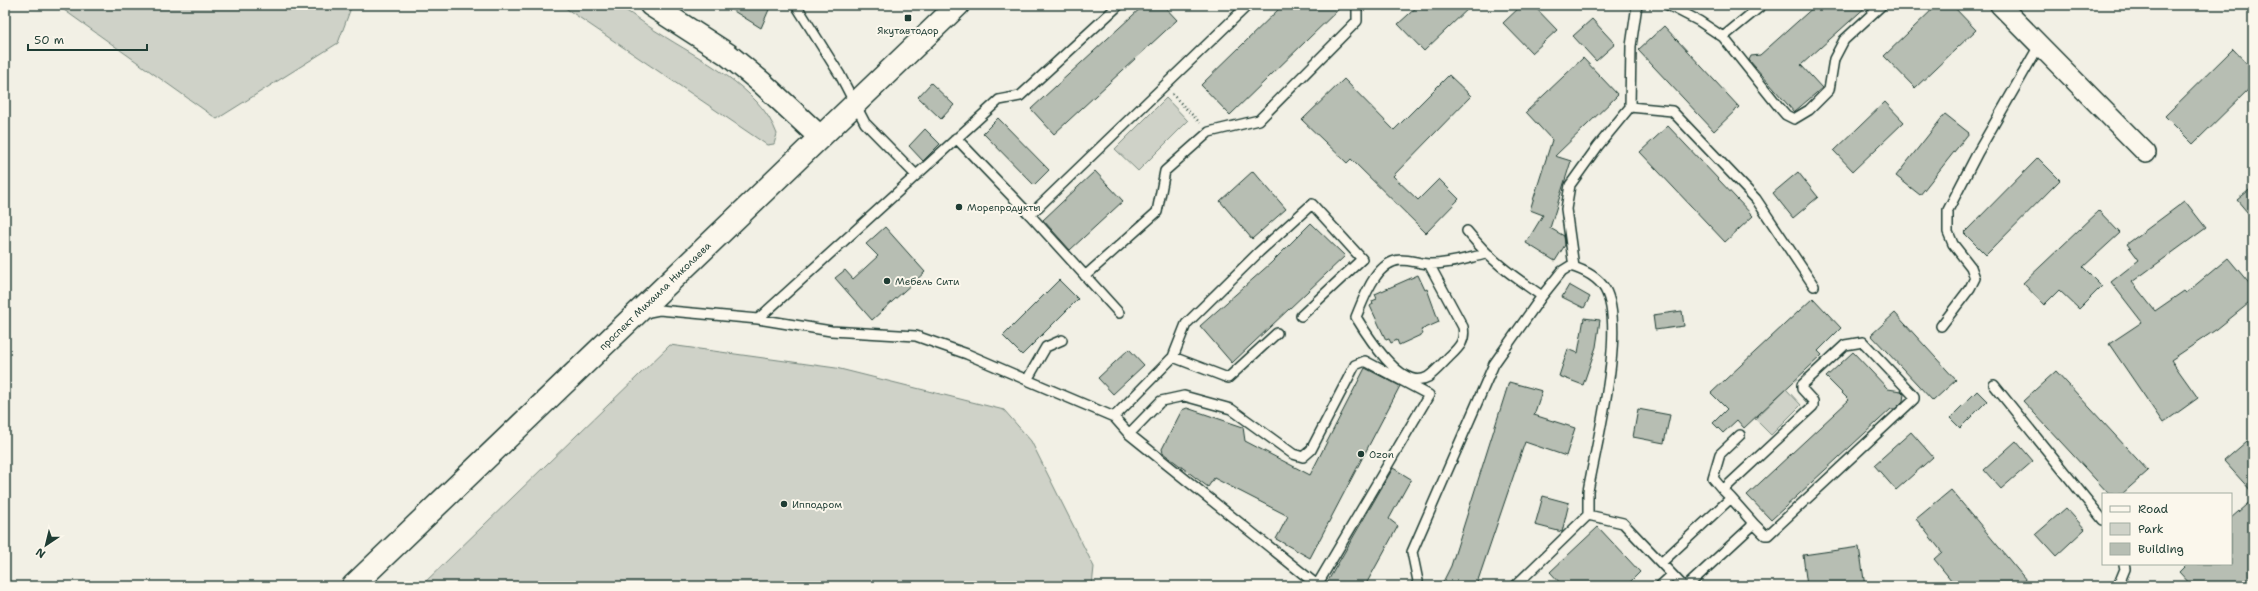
<svg xmlns="http://www.w3.org/2000/svg" width="2258" height="591" font-family="'Shantell Sans',sans-serif">
<rect width="100%" height="100%" fill="#f2f0e5"/>
<filter id="ink" filterUnits="userSpaceOnUse"><feTurbulence type="fractalNoise" baseFrequency=".025" numOctaves="2"/><feDisplacementMap in="SourceGraphic" scale="8" xChannelSelector="R" yChannelSelector="G"/><feConvolveMatrix kernelMatrix="1 2 1 2 8 2 1 2 1" color-interpolation-filters="sRGB"/></filter>
<g filter="url(#ink)">
<path fill="#cfd2c8" stroke="#77887e" d="M57 5H352L338 43 217 119Z
M561 5C572 5 607 2 615 5 630 11 645 25 659 33 699 59 760 87 777 134L774 144 767 145Z
M1166 98 1188 121 1138 171 1115 149Z
M670 345 836 368 1004 410 1031 441 1094 567 1092 586H421Z
M1786 389 1801 405 1771 435 1755 419Z"/>
<path fill="#b7beb3" stroke="#1f3d34" d="M724 5H771L761 28Z
M1144 5H1163L1177 20 1054 134 1031 109Z
M1283 5H1343L1230 115 1201 85Z
M1419 5H1472L1424 51 1398 24Z
M1522 5H1533L1557 30 1532 53 1503 23Z
M1816 5H1868L1801 65 1822 88 1794 112 1749 60 1751 56 1760 55Z
M1937 5H1952L1976 30 1915 88 1884 56Z
M1592 19 1615 44 1596 61 1573 36Z
M1664 26 1739 107 1714 131 1638 50Z
M2233 49 2253 70V85L2193 144 2165 116Z
M1583 58 1618 95 1555 156 1571 161 1550 228 1564 236 1565 245 1555 261 1526 243 1543 215 1530 210 1552 140 1526 112Z
M1449 75 1471 96 1393 176 1418 200 1439 179 1459 199 1426 233 1351 159 1347 163 1302 120 1344 79 1394 130Z
M931 83 954 105 941 119 918 97Z
M1885 102 1904 122 1853 171 1834 151Z
M1945 114 1969 133 1920 195 1896 176Z
M998 118 1049 170 1034 185 983 133Z
M1668 126 1753 216 1725 242 1640 152Z
M925 129 940 144 923 161 909 146Z
M2038 158 2060 180 1986 255 1964 233Z
M1095 171 1123 201 1070 250 1043 220Z
M1253 171 1286 209 1252 239 1220 201Z
M1798 172 1818 197 1793 218 1773 193Z
M2253 187V219L2237 200Z
M2185 201 2206 228 2132 282 2155 311 2184 291 2186 293 2228 258 2253 288V300L2217 329 2171 360 2198 398 2163 423 2109 344 2142 322 2111 282 2139 260 2127 244Z
M2099 211 2120 233 2083 267 2102 286 2079 309 2059 290 2044 305 2023 283Z
M1311 223 1345 256 1232 363 1200 326 1271 263Z
M885 227 925 272 872 320 835 278 845 270 853 279 878 256 866 244Z
M1418 275 1425 290 1427 289 1439 322 1421 330 1423 334 1399 345 1397 340 1391 343 1389 339 1386 340 1370 306 1373 304 1372 301 1377 299 1375 294Z
M1059 280 1078 299 1022 355 1003 336Z
M1569 285 1590 297 1584 308 1562 297Z
M1813 298 1841 328 1818 351 1822 355 1744 428 1737 420 1723 433 1713 423 1727 409 1711 393Z
M1682 311 1684 326 1655 330 1653 315Z
M1895 313 1956 380 1933 401 1871 335Z
M1584 318 1600 320 1596 347 1583 385 1559 376 1568 349 1578 353Z
M1129 349 1144 365 1113 394 1098 378Z
M1853 352 1888 389 1901 391 1904 394 1903 401 1895 409H1891L1771 520 1747 495 1849 400 1826 377Z
M1365 368 1400 386 1310 558 1276 539 1288 516 1214 478 1208 487 1163 453 1162 449 1182 410 1187 408 1243 427 1245 441 1310 475Z
M2056 371 2148 471 2122 494H2109L2023 401Z
M1509 382 1542 391 1534 415 1575 428 1566 456 1525 442 1476 586H1441L1451 566Z
M1977 391 1987 401 1960 428 1950 418Z
M1638 409 1670 415 1664 443 1633 437Z
M1911 432 1933 457 1896 490 1874 465Z
M2016 441 2033 461 2001 489 1984 470Z
M2247 441 2253 448V493L2224 461Z
M1393 468 1411 479 1389 519 1398 526 1365 586H1325Z
M1951 490 1978 522 2031 586H1956L1934 559 1942 552 1916 519Z
M1543 496 1569 503 1562 532 1535 525Z
M2253 499V586H2192L2179 572 2187 564H2231V518Z
M2066 508 2085 529 2056 556 2036 534Z
M1598 527 1640 572 1626 586H1563L1550 572Z
M1859 547 1865 586H1807L1803 555Z"/>
<g fill="none" stroke-linecap="round" stroke-linejoin="round">
<g stroke="#1f3d34" stroke-width="12">
<path id="service" d="M796 5 840 75 865 123 916 175
M1668 5 1699 21 1723 37 1779 107 1786 115 1794 119 1809 110 1829 90 1834 59 1844 40 1882 5
M1723 37 1762 5
M1630 107 1672 111 1756 199 1814 286
M956 138 1030 215
M1467 231C1491 261 1510 274 1542 296L1562 271 1570 266C1584 270 1597 276 1605 289 1627 328 1596 445 1588 491V515L1515 586
M1429 264 1463 327C1466 342 1458 348 1448 358 1442 364 1435 372 1428 377 1402 392 1367 335 1356 317 1364 298 1376 261 1401 260 1410 260 1419 263 1428 264 1447 265 1467 258 1486 254
M1574 267 1566 209 1570 185 1598 146 1630 107 1631 46 1637 5
M1085 276 1157 212 1165 171 1209 132 1259 120 1357 21V5
M644 313 659 310 758 319 831 331 916 336 967 354 1027 380 1046 347 1062 340
M1119 313 1030 215 1248 5
M758 319 999 100 1020 96 1119 5
M1941 326 1970 288 1975 278 1971 267 1953 244 1948 232V210L1978 152 2040 44
M1173 357 1228 378 1277 333
M1027 380 1114 417 1173 357 1186 324 1259 252 1312 204 1362 259 1301 316
M1994 385 2103 520
M1114 417 1129 434 1161 401 1184 396 1231 409 1293 454 1303 457 1311 450 1355 365 1365 361 1429 395 1317 585 1129 434
M1723 490 1713 478 1720 454 1740 435
M1588 515 1623 523 1683 586
M1661 563 1731 498 1723 490 1813 406V401L1802 389V385L1845 345 1863 342 1914 396V399L1768 535H1765L1754 524
M1416 586 1418 581 1412 552 1494 364 1542 296
M1660 586 1672 575
M1687 586 1754 524 1731 498
M2118 586 2125 569 2124 564"/>
</g>
<g stroke="#1f3d34" stroke-width="22">
<path id="minor" d="M2000 5 2146 153"/>
</g>
<g stroke="#1f3d34" stroke-width="25">
<path id="tertiary" d="M651 5 727 54 762 83 820 137"/>
</g>
<g stroke="#1f3d34" stroke-width="25">
<path id="primary" d="M353 586 958 5"/>
</g>
<path stroke="#1f3d34" stroke-width="2.5" stroke-dasharray="1 3" stroke-linecap="butt" d="M1172 94 1200 123"/>
<use href="#service" stroke="#fbf7ec" stroke-width="9"/>
<use href="#minor" stroke="#fbf7ec" stroke-width="19"/>
<use href="#tertiary" stroke="#fbf7ec" stroke-width="22"/>
<use href="#primary" stroke="#fbf7ec" stroke-width="22"/>
</g>
</g>
<g fill="#1f3d34" stroke="#fbf7ec" stroke-width="1.5">
<rect x="904" y="14" width="8" height="8" rx="2"/>
<circle cx="959" cy="207" r="4"/>
<circle cx="887" cy="281" r="4"/>
<circle cx="1361" cy="454" r="4"/>
<circle cx="784" cy="504" r="4"/>
</g>
<g text-anchor="middle" dominant-baseline="central" stroke-width="4" stroke-linejoin="round" paint-order="stroke">
<g font-size="10" fill="#1f3d34" stroke="#fbf7ec" text-anchor="start">
<text x="908" y="30" text-anchor="middle">Якутавтодор</text>
<text x="967" y="207">Морепродукты</text>
<text x="895" y="281">Мебель Сити</text>
<text x="1369" y="454">Ozon</text>
<text x="792" y="504">Ипподром</text>
</g>
<g font-size="10" fill="#1f3d34" stroke="#fbf7ec">
<text transform="translate(655 296) rotate(-44)">проспект Михаила Николаева</text>
</g>
</g>
<rect width="2258" height="591" fill="none" stroke="#fbf7ec" stroke-width="20"/>
<rect x="10" y="10" width="2238" height="571" fill="none" stroke="#1f3d34" stroke-width="1.5" filter="url(#ink)"/>
<rect x="2102" y="493" width="130" height="72" fill="#fbf7ec" stroke="#a3ada2"/>
<rect x="2110" y="506" width="20" height="6" fill="#fbf7ec" stroke="#a3ada2"/>
<text x="2138" y="513" font-size="12" fill="#1f3d34">Road</text>
<rect x="2110" y="523" width="20" height="12" fill="#cfd2c8" stroke="#a3ada2"/>
<text x="2138" y="533" font-size="12" fill="#1f3d34">Park</text>
<rect x="2110" y="543" width="20" height="12" fill="#b7beb3" stroke="#a3ada2"/>
<text x="2138" y="553" font-size="12" fill="#1f3d34">Building</text>
<g transform="translate(46 545) rotate(215)" stroke="#fbf7ec" stroke-width="3" paint-order="stroke">
<path d="M0-3L7 15L0 10L-7 15Z" fill="#1f3d34"/>
<text y="-6" font-size="11" font-weight="bold" text-anchor="middle" fill="#1f3d34">N</text>
</g>
<path d="M28 44v6h119v-6" fill="none" stroke="#1f3d34" stroke-width="2"/>
<text x="34" y="44" font-size="12" fill="#1f3d34" stroke="#fbf7ec" stroke-width="3" paint-order="stroke">50 m</text>
</svg>
